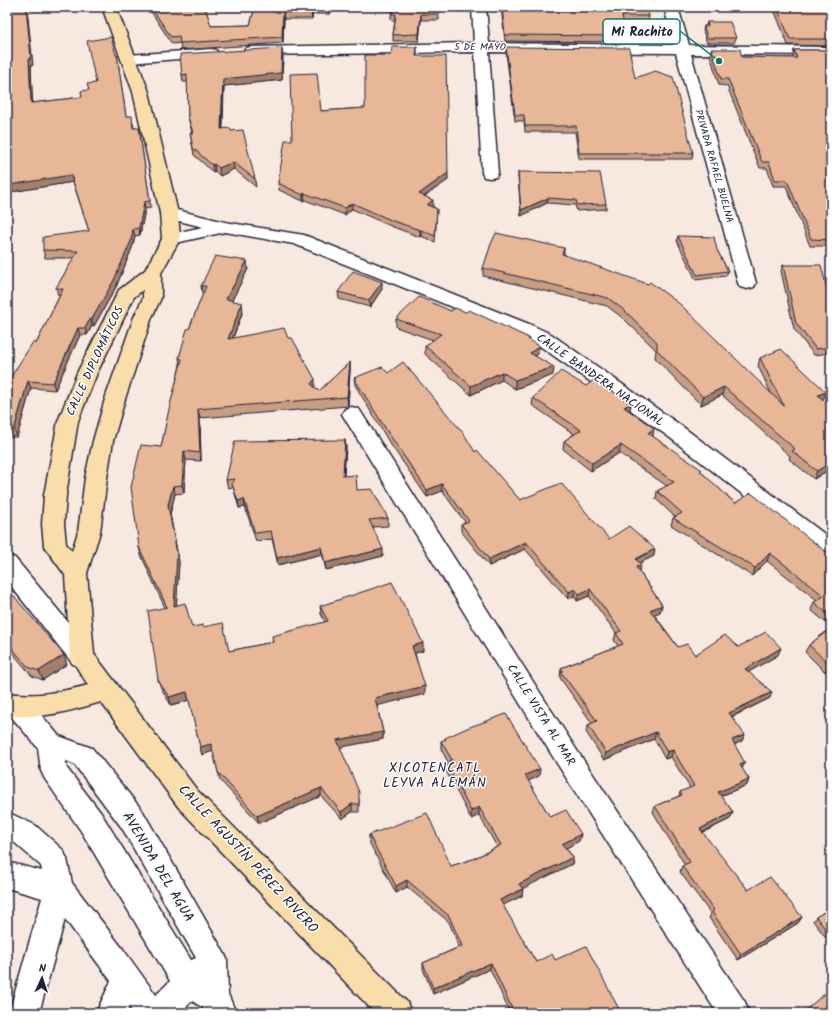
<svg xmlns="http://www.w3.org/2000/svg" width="838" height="1020" font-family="Kalam,sans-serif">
<rect width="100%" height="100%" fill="#f8e9e0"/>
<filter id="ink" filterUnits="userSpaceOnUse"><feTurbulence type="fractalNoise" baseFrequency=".025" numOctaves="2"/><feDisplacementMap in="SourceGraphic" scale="8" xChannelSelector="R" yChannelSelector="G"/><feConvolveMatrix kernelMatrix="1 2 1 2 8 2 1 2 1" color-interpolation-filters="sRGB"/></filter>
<g filter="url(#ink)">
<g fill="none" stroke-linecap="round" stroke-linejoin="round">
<g stroke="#22223b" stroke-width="3">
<path id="minor" d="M472 7H486L489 43 674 45 664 7H678L689 45 831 47V55L691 54 756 283 754 287 747 289 740 287 738 283 676 53 489 52 498 173 496 177 490 178 484 177 482 173 475 52 251 55 246 54 244 51 246 48 251 47 474 43Z
M211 49 216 50 218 53 216 56 128 63 123 62 121 59 123 56 128 55Z
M169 208 225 222 304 235 529 324 551 334 683 427 831 539V560L823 557 669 437 537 344 515 332 294 244 225 232 171 244 165 243 162 239 165 235 203 227 163 217 160 213 163 209Z
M352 407 359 409 576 749 745 1002 749 1013H717L558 765 345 419 342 414 345 409Z
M7 555 15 558 91 650 94 657 91 664 82 667 73 664 7 581Z
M18 695 27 698 59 736 92 748 142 810 222 949 227 959 228 994 236 1013H205L202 1007 192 1001 180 1013H133L129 1007 127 1013H96L111 981 65 919 39 1013H9L42 898 7 888V862L42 871 41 866 15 843 7 838V812L35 825 63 850 67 859 72 883 123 949 156 995 170 981 81 831 45 779 41 771 38 748 9 714C6 708 6 704 9 698ZM66 761 74 764 122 828 196 958 191 960 101 813 66 767Z"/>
</g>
<g stroke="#22223b" stroke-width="3">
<path id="major" d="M102 7H116L149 92 178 213 180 239 161 273V298L152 317 125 399 113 441 107 478 100 532 87 573 94 654 197 790 407 1002 411 1013H375L179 808 101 702C70 711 40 720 7 715V693C35 697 61 692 88 685L70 657 65 575 44 546 42 524 44 495 58 421 77 373 117 294 119 290 145 270 162 239 160 213 133 92ZM143 290V298L134 317 105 399 93 441 85 478 78 532 72 551 66 544 64 524 66 495 78 421 97 373 134 297Z"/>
</g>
<use href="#minor" fill="#fff" fill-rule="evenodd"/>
<use href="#major" fill="#f9deab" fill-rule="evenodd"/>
</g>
<path fill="#c79d83" stroke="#22223b" d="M7 7 33 65H31L32 103 82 97 96 83 116 55H117L126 116 133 123 134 128H139L151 208 145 209 140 235 135 236 132 248 116 287 94 326H92L87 335H80L55 390 31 388 17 437H7V383L36 344 60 295H58L56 288 74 258H45L43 250 89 231 73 182 11 192 10 188 7 189Z
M148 7H205L211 26 250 25 255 7H331L330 14H313L312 19H284L283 43 181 50 180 43 172 44Z
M335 7H439V20H421L419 41H393V35L395 20H391V14L394 11Z
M501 7H646L649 16 648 22H624L627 36 626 42 505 41Z
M773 7H831V46L788 45Z
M707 22 736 38 734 43H707L703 31 704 26H706Z
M417 47V56L448 180 425 196 433 207 437 209 435 242 421 236 420 237 393 227 352 209 345 215 305 200 303 201 279 190 278 183 292 140 321 111 365 108 391 55Z
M506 47 635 78 693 153 692 159H579L575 132H525L524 121H515L506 53Z
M711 49 742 57 793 58V56L794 50H831V246H810L786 186H773L767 168H760L727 86 719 85 710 55Z
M283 55 282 80 224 86 223 129 231 131 255 179 256 187 234 169 220 176 215 171 213 172 194 155 190 133H192L188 117V82H183L182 75Z
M518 172 606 204V209L577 211 575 205 547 203 521 216 518 177Z
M678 236 717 250 728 271 726 276 696 280 677 241Z
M564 248V254L771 393 758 366 760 358 826 392 822 400 831 408V472L828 470 814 479 789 459 790 456 722 395 701 405 655 358 656 350 624 319 607 306 483 276V268Z
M783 265 829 297H831V353L814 355 794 329 781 271Z
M248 269 232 300 243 311 233 338H288L315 388 319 391 350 362V370L348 406 200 418 201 461 186 460 184 493 175 494 170 514 179 562 176 605 192 627H203L229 651 273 642 325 622 321 614 320 606 423 651 415 653 425 694 377 705 383 732V739L340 747 359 799V812H352L342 819 321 796 259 823 220 780 213 751 202 755 189 700 171 705 161 688 158 680 165 608 141 555 139 547 161 447 180 365 179 358 189 329 203 294H202L201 286Z
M382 289 370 307 339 299 338 292Z
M451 311 529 338V340L538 354 535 356 553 375 515 389 502 380 471 395 425 354V346L433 340 396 327V319Z
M388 373 475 452 520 500 609 539 654 556 639 563V571L662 605 660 612 654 614 678 647 695 655 738 647 778 655 748 672 770 698 732 717 742 741 734 745 742 769 749 779 747 785 721 796 733 812 730 819 702 833 748 890 802 917 798 923 738 960 709 918 711 914 680 872 682 866 685 865 653 812 655 806 679 796 680 792 690 788 671 757 665 759 654 739 604 760 586 732 588 725 592 723 560 678 561 668 618 646 614 640 616 633 589 596 577 601 574 596 568 599 525 549 489 566 461 531V524L465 522 442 491 427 497 389 442 355 385 354 378Z
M586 386 631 404 630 411 652 436 701 472 735 503 825 551 831 553V627L811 610 814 602 817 600 767 561 752 576 671 525 673 518 675 517 656 499 657 491 667 486 619 453 591 471 563 449 564 441 574 434 532 405 533 398Z
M345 440 346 448 344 476 357 490 388 518V526L373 527 383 556 326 570 322 554 278 565 272 539 256 541 245 507 239 508 233 487 228 488 226 480Z
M7 588 67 664 43 680 32 676 16 657 14 653 7 645Z
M831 628V667L825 672 805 652 809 645Z
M445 738 539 776 528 781 550 817 581 834 579 841 566 848 573 857 572 864 522 888V896L502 905 536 962 555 960 621 1013H510L490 969 433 994 423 969V963L459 947 449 922 407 887 396 893 369 842V835L451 866 473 859 497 847 479 815 471 819 446 771V763L448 762 441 749V741L445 740Z
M831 908V944L813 921 816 917Z"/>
<path fill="#a2806a" stroke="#22223b" d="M26 7H27L33 65H31L33 110 31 103 29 58Z
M312 7 313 14 312 19 311 12Z
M283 12 284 19 283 43 282 37Z
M421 14V20L419 41V34Z
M282 48 283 55 282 80 224 86 222 136 221 129 223 79Z
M233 162 234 169 220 176 219 168Z
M214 164 215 171 213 172 212 165Z
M448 173V180L419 200V194Z
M71 175 73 182 11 192 10 188 7 189V181Z
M304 193 305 200 303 201V195Z
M548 198 547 203 521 216V210Z
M433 200V207L427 211V205Z
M144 202 145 209 140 235 139 228Z
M352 203V209L345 215V208Z
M133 229 135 236 132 248 116 287 94 326 92 319Z
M420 230H421V236L420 237Z
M247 261 248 269 228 308 226 299Z
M382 282V289L370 307 369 300Z
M242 303 243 311 229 348 228 339Z
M90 319 92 326 87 335 85 328Z
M78 328 80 335 55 390 53 383Z
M539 346 538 354 529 361 530 353Z
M350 362V370L348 406 347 397Z
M554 367 553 375 515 389V380Z
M502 372V380L471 395V386Z
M315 379V388L311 384Z
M28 381 31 388 17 437 14 430Z
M724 387 722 395 701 405 703 397Z
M826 392 823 400 815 403 818 395Z
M631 404 630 411 624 407Z
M198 409 200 418 201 461 200 453Z
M654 428 653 436 646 440 648 433Z
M345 440 346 448 343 483V476Z
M621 445 619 453 591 471 592 463Z
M184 451 186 460 184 493 182 485Z
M831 462 828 470 814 479 817 471Z
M442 484V491L427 497V490Z
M173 486 175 494 170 514 179 562 176 614 174 606 168 505Z
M244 499 245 507 239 508 238 501Z
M526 542 525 549 489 566V559Z
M321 547 322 554 278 565 277 558Z
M383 549V556L326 570 325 563Z
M655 549 654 556 634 566 636 559Z
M770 553 767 561 752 576 755 568Z
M641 565 639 572 636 567Z
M575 589 574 596 568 599 569 592Z
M590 589 589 596 577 601 579 594Z
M662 605 660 612 648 617 650 610Z
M423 643V651L412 654V646Z
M781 648 778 655 742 676 745 669Z
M64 655 67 664 43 680 39 671Z
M831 663V667L825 672 829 664Z
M425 686V694L376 706 375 698Z
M187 692 189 700 171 705 169 697Z
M772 692 770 698 726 719 729 713Z
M383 732V739L337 748V740Z
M656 732 654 739 604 760 606 753Z
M745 735 742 741 729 747 732 740Z
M211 744 213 751 202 755 200 747Z
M673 750 671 757 665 759 667 752Z
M745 763 742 769 740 765Z
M540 769 539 776 524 783 525 775Z
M749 779 747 785 716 798 718 792Z
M321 788V796L259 823 257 816Z
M352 804V812L342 819 341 812Z
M479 807V815L471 819V811Z
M733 812 730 819 697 835 700 829Z
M581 834 579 841 561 851 562 844Z
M573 857 572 864 518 891 519 884Z
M407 880V887L396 893V886Z
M523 889 522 896 499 907 500 900Z
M802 917 798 923 738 960 741 954Z
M491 963 490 969 433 994V988Z"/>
<path fill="#e7b798" stroke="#22223b" d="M7 7H26L31 58H29L31 103 82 97 81 91 89 90 87 84 96 83 87 41 111 37 116 55H117L126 116H132L133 128H139L150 201 144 202 139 228 133 229 131 241 114 280 92 319H90L85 328H78L53 383 28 381 14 430H7V383L33 342 36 344 63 289 56 288 78 251 43 250V237L89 231 71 175 9 185V181H7Z
M151 7H205L211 26 250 25 255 7H330H312L311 12H283L282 37 180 43 179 36 171 37Z
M398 7H439V14H421L419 34 393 35 396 14H391Z
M502 7H646L649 16H622L627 36 505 35Z
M777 7H831V39H790Z
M707 22H730L736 38H707L704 26H708Z
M392 47H417L416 56H446L448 173 419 194 433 200 427 205 437 209 435 236 421 230H420L393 221 352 203 345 208 304 193 303 195 278 183 285 140H292L290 74 317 73 321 111 365 108V55H391Z
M506 47 629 48 635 78 655 71 673 77 693 153H579L576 126H525L524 115H515Z
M282 48 281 73 223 79 221 129 230 128 231 131 243 130 255 179 233 162 219 168 214 164 212 165 193 148 190 133H193L188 117 187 74 182 75 180 54Z
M711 49H740L742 57 797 58 794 50H831V240L811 239 787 180H775L769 162H762L728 79H721Z
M518 172 600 173 606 204 577 205 576 200 548 198 521 210Z
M496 233 564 248 562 254 648 284 650 282 681 305 784 406 760 358 781 349 826 392 818 395 831 408V462L817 471 792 451 795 449 724 387 703 397 657 350V342L625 311 608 298 483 268 491 244Z
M678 236 714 237 717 250 728 271 697 275Z
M215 256 247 261 226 299 242 303 228 339 284 328 288 338H292L315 379 311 384 319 391 350 362 347 397 198 409 200 453 184 451 182 485 173 486 168 505 177 554 174 606 185 603 192 627 203 625V627L223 623 229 651 273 642 272 636 328 621 320 606 392 582 423 643 412 646 425 686 375 698 383 732 337 740 359 792V804H352L341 812 321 788 257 816 218 772 211 744 200 747 187 692 169 697 158 680 148 611 167 607 139 547 131 487 141 445 161 447 169 409 182 359 179 358 187 329H189L206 286H201Z
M783 265H821L829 297H831V347L816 349 796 323Z
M353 271 382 282 369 300 338 292Z
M419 297 451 311 455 308 466 312 469 310 529 338 528 339 539 346 530 353 554 367 515 380 502 372 471 386 425 346 441 334 396 319Z
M403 362 464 434 475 452 477 450 520 500 561 483 609 539 629 526 655 549 636 559 641 565 636 567 662 605 650 610 678 647 687 644 695 655 725 635 738 647 766 632 781 648 745 669 772 692 729 713 745 735 732 740 745 763 740 765 749 779 718 792 733 812 700 829 748 890 770 877 802 917 741 954 712 912 714 910 682 866 690 862 655 806 682 795 680 792 694 786 673 750 667 752 656 732 606 753 588 725 597 721 561 672 563 671 561 668 623 644 616 633 621 631 590 589 579 594 575 589 569 592 526 542 489 559 461 524 469 521 442 484 427 490 389 434 354 378 382 367 388 373Z
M561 371 586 386 595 379 631 404 624 407 654 428 648 433 702 470 700 471 735 503 751 493 825 551 831 553V617L814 602 824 596 770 553 755 568 673 518 682 513 657 491 674 482 621 445 592 463 564 441 581 430 533 398Z
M345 440 343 476 356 475 357 490 372 489 388 518 369 520 383 549 325 563 321 547 277 558 271 531 255 533 244 499 238 501 232 484 235 479 226 480 235 441Z
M7 588 64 655 39 671 28 667 12 648 13 647 7 641Z
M831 628V663L829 664 809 645Z
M506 714 540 769 525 775 550 817 566 810 581 834 562 844 573 857 519 884 523 889 500 900 536 962 552 954 555 960 586 946 621 1013H514L491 963 433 988 423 963 462 946 449 916 407 880 396 886 369 835 427 813 451 866 473 859 501 845 479 807 471 811 446 763 452 760 441 741 446 739 445 738 467 728Z
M831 908V936L816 917Z
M831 988V1013H802Z
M636 1010 637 1013H629Z"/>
</g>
<g text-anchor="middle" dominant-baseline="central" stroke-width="3" stroke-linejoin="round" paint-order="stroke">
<g font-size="10" fill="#22223b" stroke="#fff">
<text x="480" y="47">5 DE MAYO</text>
<text transform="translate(714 166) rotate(74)">PRIVADA RAFAEL BUELNA</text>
</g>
<g font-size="12" fill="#22223b" stroke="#fff">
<text transform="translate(95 361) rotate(-65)">CALLE DIPLOMÁTICOS</text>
<text transform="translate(600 380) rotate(35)">CALLE BANDERA NACIONAL</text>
<text transform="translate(541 715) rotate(58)">CALLE VISTA AL MAR</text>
</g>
<g font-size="13" letter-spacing="1" fill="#22223b" stroke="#fff">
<text x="435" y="768">XICOTENCATL<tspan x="435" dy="15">LEYVA ALEMÁN</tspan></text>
</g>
<g font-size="14" fill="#22223b" stroke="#fff">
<text transform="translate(248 859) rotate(47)">CALLE AGUSTÍN PÉREZ RIVERO</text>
<text transform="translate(158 867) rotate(59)">AVENIDA DEL AGUA</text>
</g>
</g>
<path fill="none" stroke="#0f766e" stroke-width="1.5" d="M719 61L680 31"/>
<circle fill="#0f766e" stroke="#fff" stroke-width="1.5" cx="719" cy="61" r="4"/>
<rect fill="#fff" stroke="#0f766e" stroke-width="1.5" x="603" y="19" width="77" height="25" rx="4"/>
<g font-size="13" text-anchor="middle" font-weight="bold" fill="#22223b">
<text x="642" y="36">Mi Rachito</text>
</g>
<rect width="838" height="1020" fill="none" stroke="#fff" stroke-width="24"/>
<rect x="12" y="12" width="814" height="996" fill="none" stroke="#22223b" stroke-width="1.5" filter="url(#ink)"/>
<g transform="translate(42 978) rotate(3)" stroke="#ffffff" stroke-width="3" paint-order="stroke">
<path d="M0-3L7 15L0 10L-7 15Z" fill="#22223b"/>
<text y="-6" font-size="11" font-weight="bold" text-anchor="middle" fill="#22223b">N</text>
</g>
</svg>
